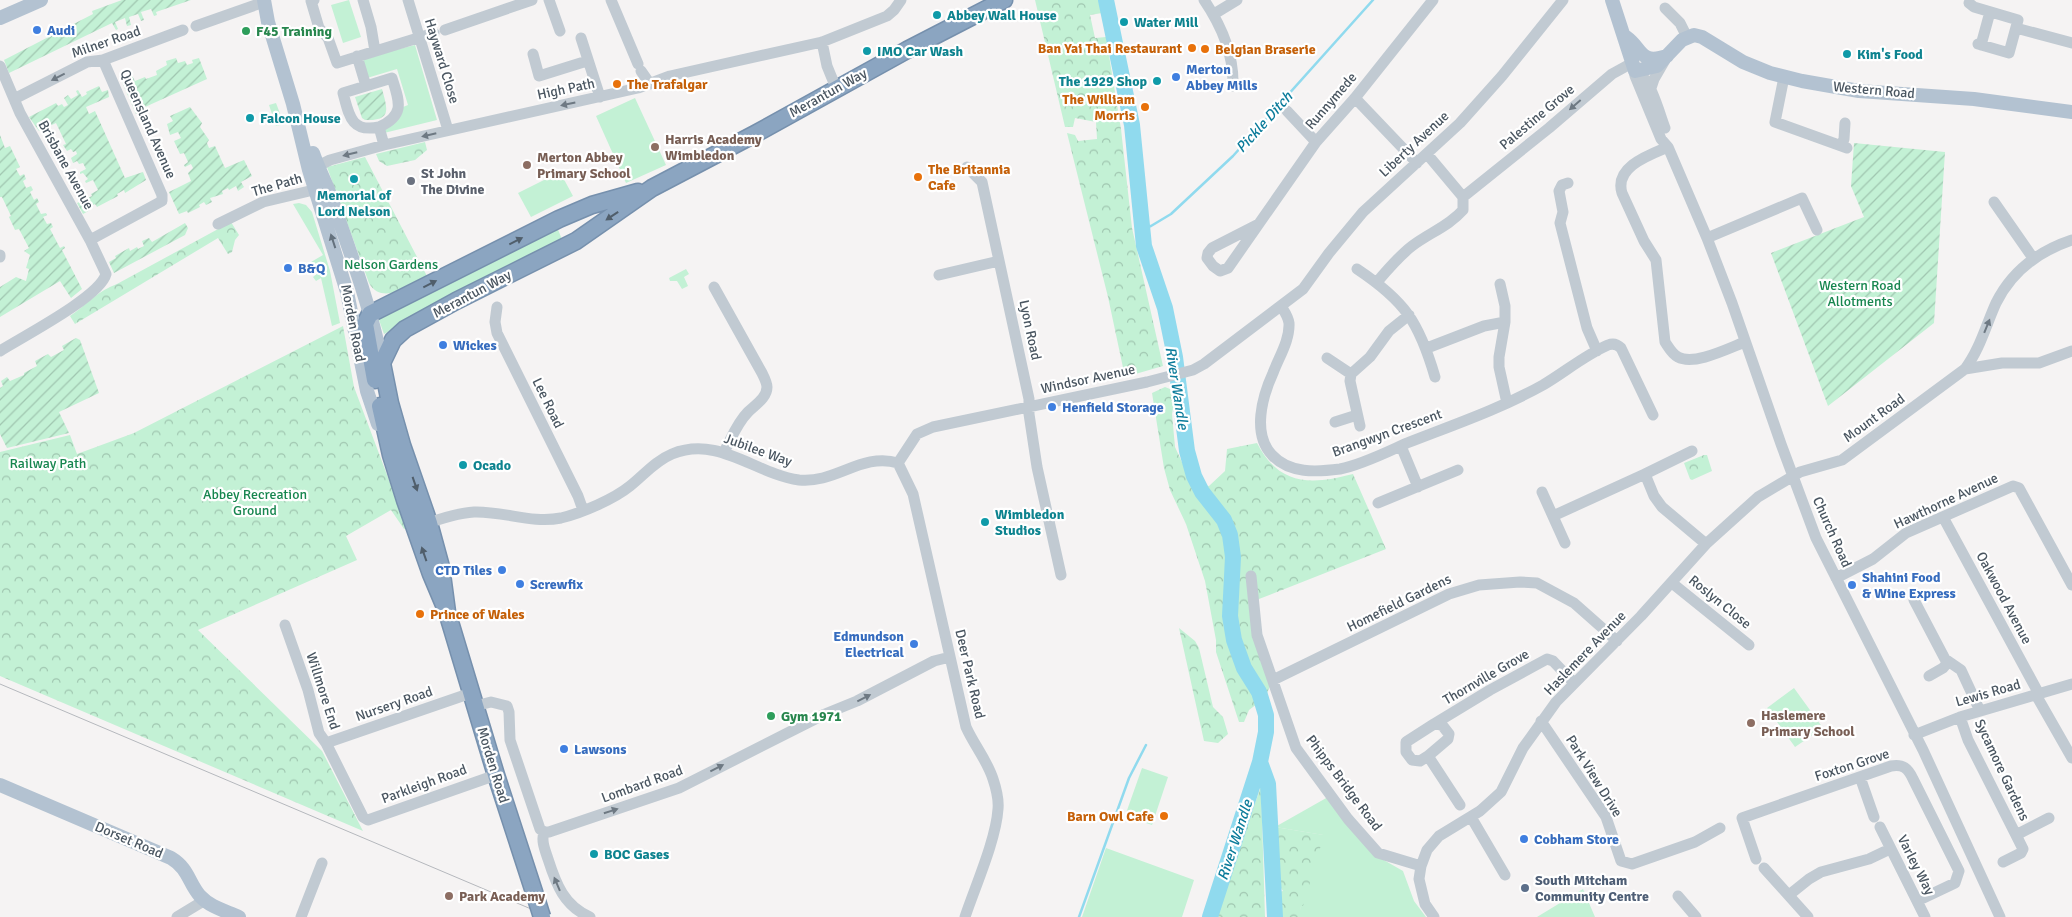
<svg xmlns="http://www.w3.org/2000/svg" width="2072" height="917" font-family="Signika,sans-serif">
<defs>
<pattern id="forest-crowns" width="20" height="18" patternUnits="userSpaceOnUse" patternTransform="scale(1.25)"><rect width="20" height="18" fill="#c3f1d5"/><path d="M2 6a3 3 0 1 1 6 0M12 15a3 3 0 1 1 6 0" fill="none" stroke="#a0c6b0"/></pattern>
<pattern id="garden-furrows" width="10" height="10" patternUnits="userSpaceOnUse" patternTransform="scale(1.25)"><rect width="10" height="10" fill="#c3f1d5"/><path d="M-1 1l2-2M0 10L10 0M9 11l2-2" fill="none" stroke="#a0c6b0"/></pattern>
</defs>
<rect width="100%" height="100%" fill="#f5f3f3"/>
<path fill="#c3f1d5" d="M349 0 361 37 343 43 331 5Z
M415 45 437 120 384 133 382 131 403 107 408 105 397 69 367 78 363 58Z
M635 98 666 165 626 183 596 116Z
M276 103 284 124 276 126 269 105Z
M560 172 573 196 531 217 518 193Z
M299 203 306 205 312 212 330 271 340 323 332 326 321 278 316 281 313 277 318 273 311 262 323 255 293 204Z
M557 227 563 242 384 334 378 317Z
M686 269 689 274 684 277 688 286 682 289 677 281H670L669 278Z
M1794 688 1823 728 1795 747 1767 708Z
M1142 768 1168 777 1152 825 1125 816Z
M1328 797 1375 855 1403 871 1414 901 1426 917H1300V910L1323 835 1275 827Z
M1106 848 1194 880 1182 917H1082Z
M1583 889 1595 917H1537Z"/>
<path fill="url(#forest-crowns)" d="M1035 0H1100L1102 13 1090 15 1095 38 1106 37 1121 129 1132 228 1163 366 1125 377 1108 297 1067 133 1075 135 1078 141 1097 139 1096 122 1075 118 1073 127H1065Z
M425 142 427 150 415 160 387 166 379 161 376 154Z
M365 157 428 278C410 285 382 306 369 283L327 167Z
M231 222 239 235 235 240 232 252 228 254 218 238 75 324 70 316C86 305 99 290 117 284Z
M343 326 354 387 407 528 404 529 391 510 346 536 357 560 198 630 322 751 363 831 0 676V452L70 435 77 454 134 433Z
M1165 387 1170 389 1174 402 1172 414 1175 447 1192 484 1209 486 1225 471 1227 449 1257 443C1279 486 1311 485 1353 474L1386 549 1259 599 1251 606 1270 686 1265 698 1249 710 1244 722H1239L1216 652V640L1205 581 1186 524 1170 490 1164 468 1152 393Z
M1704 455H1707L1712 471 1692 480 1690 479 1684 463Z
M1179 628 1195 641 1199 648 1213 707 1223 717 1228 734 1218 743 1204 741Z
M1261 786 1265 917H1216Z
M1275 827 1324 835 1303 906H1301L1300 917H1281L1279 892 1283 891 1279 885Z"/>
<path fill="url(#garden-furrows)" d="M122 0H191L156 12 157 15 154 16 151 9 141 12 144 20 141 21 138 14 129 17 131 25 127 26 125 18 115 22 118 29 116 30 112 23 9 73 4 60 93 14 92 11Z
M176 58 178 63 185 61 187 65 193 63 192 60 199 58 207 79 145 107V110L136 114 122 82 128 80 127 76 131 74 135 81 145 77 146 79 157 75 156 71 167 65 166 61Z
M99 86 102 92 108 90 109 97 86 107 89 114 95 111 125 178 143 172 146 180 125 193 124 190 117 194 118 196 97 207 95 204 89 207 90 210 83 214 77 203 92 196 91 194 98 190 93 180 86 183 85 181 88 179 83 173 80 174V172L86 169 83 163 79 164 77 161 73 163 71 158 77 154 76 151 73 152 71 149 67 151 63 145 66 144 56 123 39 131 29 117 56 103 58 106 62 104 64 107 68 105 64 98 68 95 71 99 78 95 76 91 78 90 82 97 87 94 86 92Z
M382 89C387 108 393 121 365 120L362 118 355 97Z
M190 107 202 123 200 127 209 140 207 143 209 148 215 146 225 168 244 160 252 176 241 182 244 187 238 191 236 186 229 190 228 188 222 191 223 194 210 198 212 202 206 205 204 202 199 205 200 207 188 213 187 211 179 214 169 192 191 181 188 173 193 168 191 164 185 167 184 165 188 162 184 153 180 154 174 141 181 138 178 132 170 135 167 124 173 121 170 116Z
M0 135 5 148 10 146 20 167 16 169 20 176 24 174 26 179 23 181 26 188 31 186 33 190 30 192 34 200 37 198 39 202 36 204 41 214 46 213 47 215 43 217 47 224 51 223 53 227 50 229 60 248 64 246 65 248 62 250 82 289 71 298 60 281 0 317V287L16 277 26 281 29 269 26 268 30 255 24 251 29 248 19 229 15 230 9 217 11 216 2 197H0Z
M1854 143 1945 152 1934 323 1828 406 1771 253 1864 217 1851 186Z
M185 223 188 228 185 235 114 273 109 262 116 258 115 256 129 248 130 251 137 247 138 249 144 246 142 241 149 238 152 242Z
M76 338 80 340 99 393 59 412 69 433 7 448 0 434V388L3 386 1 381 7 377 10 381 24 375V373L37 366 35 361 48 354 51 357 64 350 62 346Z"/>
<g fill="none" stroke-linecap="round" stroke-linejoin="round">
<path stroke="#90daee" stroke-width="2.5" d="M1141 229 1151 226 1171 214 1233 156 1373 0
M1079 917 1129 778 1146 745"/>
<path stroke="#90daee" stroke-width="16" d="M1106 0 1132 125 1144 246 1165 308 1175 357 1187 451 1194 476 1202 492 1224 520 1230 535 1233 557 1230 616 1234 640 1244 668 1259 692 1266 715V732L1260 762 1210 917
M1260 762 1268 784 1275 917"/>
<g stroke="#7690ad" stroke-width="19">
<path id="highway" d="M375 380 365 324 370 314 559 219 592 205 638 192
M380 406 391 455 405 500 431 574 447 612 496 775 535 895
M447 612 441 567 429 523 402 445 390 403 382 363 393 340 405 329 456 301 576 241 652 188 755 134 907 50 1004 0"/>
</g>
<path stroke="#c1cad2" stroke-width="11" d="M314 0 311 1 319 28 328 38 337 63 434 33
M363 0 371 27 375 51
M408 0 448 130
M549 0 560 31
M611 0 638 64
M1204 0C1221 25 1234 55 1233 86
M1969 3 1974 7 2018 20 2009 53 1978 44
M1665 8 1680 23 1687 37
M1214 14 1237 0
M196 26 264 2
M2016 28 2072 43
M445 30 532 0
M581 38 600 97
M822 42 827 66 836 88
M1981 45 1990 12
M533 54 539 76 587 61
M357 56 366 86
M0 66 20 113 90 240 106 274C100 297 22 337 0 351
M641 71 650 84
M1635 71V76L1661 139 1668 147 1707 238 1732 303 1781 444 1816 538 1923 750 2000 917
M1639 73C1651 81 1660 115 1665 128
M1784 77 1775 122 1847 148
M1650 91 1654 79 1665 60
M1355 98 1417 163
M14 99 87 62 103 60 183 30
M1287 111 1316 142
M379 127C406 115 399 101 392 78L343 93C349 115 351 133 379 127L384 145
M1841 146 1844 139 1845 123
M1668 147C1649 155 1614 167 1622 193L1644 241 1656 260 1665 342C1669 348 1672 354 1678 357 1694 366 1729 348 1745 342
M318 166 330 160 384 145 638 88 670 76 822 42 887 16 894 10 901 0
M967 167 982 182 1029 399V414L1037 467 1061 575
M1568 183 1562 185 1559 191 1563 212 1560 223 1587 328 1597 351
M1463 197 1549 128 1612 74 1632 63
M1994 202 2033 258
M218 224 263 202 322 188
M1257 225 1212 248 1208 253 1207 258 1213 266 1220 271 1228 268 1316 142 1355 98 1433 0
M1707 238 1802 198 1817 230
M90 240 162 201V195L103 60
M0 255V257
M1357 269C1405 301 1419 322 1435 377
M939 275 999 261
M1377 282C1388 269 1399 256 1412 246 1429 233 1449 226 1463 210V197L1427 154
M1500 284 1505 306V322L1499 357V367L1507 403
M714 287 762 373C764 377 767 383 767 387 767 398 755 405 748 412 737 423 731 439 724 452
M1281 306C1284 311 1288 316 1289 323 1290 340 1279 357 1273 373 1262 397 1252 434 1272 455 1289 474 1317 472 1340 469 1361 465 1387 452 1407 443 1453 425 1500 409 1543 385 1565 372 1585 355 1608 345 1613 343 1617 344 1621 348L1653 415
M497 307 495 322 497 333 578 496 583 510
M1427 348 1484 326 1505 322
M1327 358 1351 374 1350 381 1360 426
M1965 369 2002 363H2039L2072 351
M1351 374 1370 357 1389 331 1409 315
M1335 422 1357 415
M1401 446 1418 487
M898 463 917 434 933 427 1147 382 1193 370 1204 364 1303 289 1329 253 1363 212 1460 123 1502 76 1563 0
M898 463 913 494 966 727C974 745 987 760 993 779 996 788 999 799 998 809 996 840 975 887 965 917
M1645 474 1692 451
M1542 492 1565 543
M1378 503 1458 470
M1553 516 1645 474 1654 496 1662 507 1706 544
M1943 517 2039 694
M423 525C439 519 457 513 474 512 504 511 532 524 561 518 582 513 614 499 630 486 644 475 655 461 672 454 719 435 755 474 799 480 835 484 862 452 898 463
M1251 576 1257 635 1296 748 1348 819 1378 853 1421 866
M1836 578 1873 559 1906 533 2013 486 2019 488 2072 585
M1672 583 1749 645
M1914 600 1945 659 1961 670 1980 711
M285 625 308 690 319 733 326 743 363 817 368 820 496 775
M1929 676 1943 668 1948 662
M1273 680 1449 594 1479 585 1520 582 1537 583 1574 603 1617 641
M2036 695 2072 758
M475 706 491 702 507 706 509 712 510 740 540 829 544 832
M1960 717 1968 740 2016 835 2049 818
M1541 721 1606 817 1621 861 1632 864 1695 842 1720 828
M1434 724 1490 690 1547 659 1553 661 1574 683
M1914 735 1960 717 2072 684
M326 743 471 693
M1428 756 1448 739 1449 734 1442 725 1434 724 1406 742V752L1412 760 1420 761 1428 756 1460 805
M1860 777 1874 817
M1471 817 1505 875
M1880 827 1925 917
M544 832H549L679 788 825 714 857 701 934 661 950 657
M544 832C541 841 545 850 548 859 556 884 564 906 590 917
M1756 859 1742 818 1891 766C1903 764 1908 768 1913 779L1959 871 1955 883 1917 901
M2003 862 2021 853 2023 849 2016 835
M1764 868 1808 917
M1789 895 1809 879 1821 872 1869 859 1890 849
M1678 896 1696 917
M177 917 205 900
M301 917 322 863
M1434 917 1425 904 1419 879 1421 866 1427 850 1439 836 1480 811 1501 792 1523 748 1556 702 1641 616 1706 544 1758 497 1800 472 1842 460 1965 369C1980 349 1986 325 1996 303 2012 271 2039 251 2072 240"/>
<path stroke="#b3c2d1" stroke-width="14" d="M264 0 268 22 293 104 309 170 347 292 367 391 378 424
M1612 0 1635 71 1657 66 1682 40 1694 35 1702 37 1743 62 1770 73 1802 81 1859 91 1974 99 2072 112
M0 18 41 0
M1626 37C1643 49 1639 65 1667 56
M313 153C317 165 323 177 328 189 348 246 370 304 382 363
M0 785 171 858C189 869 188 882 200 896 210 907 226 911 239 917"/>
<use href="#highway" stroke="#8ba5c1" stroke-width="16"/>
<path stroke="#b5b8bd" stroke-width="1" d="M0 684 550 917"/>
<g stroke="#7690ad" stroke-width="19" stroke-linecap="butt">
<path id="highway-bridge" d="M535 895 542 917"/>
</g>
<use href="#highway-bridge" stroke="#8ba5c1" stroke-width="16"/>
</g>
<defs><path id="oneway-solid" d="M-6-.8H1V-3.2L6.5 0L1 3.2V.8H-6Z" transform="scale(1.25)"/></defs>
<g fill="#6e7983">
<use href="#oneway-solid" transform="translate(58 77) rotate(153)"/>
<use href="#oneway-solid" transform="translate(568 104) rotate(168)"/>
<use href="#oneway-solid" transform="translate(1575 105) rotate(139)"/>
<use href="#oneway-solid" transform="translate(429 135) rotate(167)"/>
<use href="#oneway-solid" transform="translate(350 154) rotate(166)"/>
<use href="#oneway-solid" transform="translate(1987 326) rotate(-68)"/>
<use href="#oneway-solid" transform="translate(864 698) rotate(-27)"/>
<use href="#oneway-solid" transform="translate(717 768) rotate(-27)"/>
<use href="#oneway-solid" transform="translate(611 811) rotate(-18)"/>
<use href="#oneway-solid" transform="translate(557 884) rotate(-113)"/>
</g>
<g fill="#505e6b">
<use href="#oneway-solid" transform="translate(612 216) rotate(146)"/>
<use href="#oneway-solid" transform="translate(516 241) rotate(-27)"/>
<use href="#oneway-solid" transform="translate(430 284) rotate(-27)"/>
<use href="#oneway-solid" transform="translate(415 484) rotate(71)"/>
<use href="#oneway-solid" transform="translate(424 554) rotate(-109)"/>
</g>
<use fill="#64717d" href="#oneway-solid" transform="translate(333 241) rotate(-108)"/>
<g fill="#0f9aa8" stroke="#fff" stroke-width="2">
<circle cx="937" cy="15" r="5"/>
<circle cx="1124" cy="22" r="5"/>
<circle cx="867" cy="51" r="5"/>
<circle cx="1847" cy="54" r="5"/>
<circle cx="1157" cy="81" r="5"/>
<circle cx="250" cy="118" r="5"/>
<circle cx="354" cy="179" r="5"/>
<circle cx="463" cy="465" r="5"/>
<circle cx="985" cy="522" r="5"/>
<circle cx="594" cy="854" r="5"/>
</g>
<g fill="#3f7fe0" stroke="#fff" stroke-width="2">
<circle cx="37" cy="30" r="5"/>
<circle cx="1176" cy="77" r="5"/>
<circle cx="288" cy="268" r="5"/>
<circle cx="443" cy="345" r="5"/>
<circle cx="1052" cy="407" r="5"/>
<circle cx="502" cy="570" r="5"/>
<circle cx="520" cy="584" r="5"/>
<circle cx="1852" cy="585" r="5"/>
<circle cx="914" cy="644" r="5"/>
<circle cx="564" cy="749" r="5"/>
<circle cx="1524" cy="839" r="5"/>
</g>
<g fill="#2e9e5b" stroke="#fff" stroke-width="2">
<circle cx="246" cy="31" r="5"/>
<circle cx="771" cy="716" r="5"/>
</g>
<g fill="#e8710a" stroke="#fff" stroke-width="2">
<circle cx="1192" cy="48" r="5"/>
<circle cx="1205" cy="49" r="5"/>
<circle cx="617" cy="84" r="5"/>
<circle cx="1145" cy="107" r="5"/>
<circle cx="918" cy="177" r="5"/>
<circle cx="420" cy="614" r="5"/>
<circle cx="1164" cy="816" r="5"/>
</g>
<g fill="#8d6e63" stroke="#fff" stroke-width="2">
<circle cx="655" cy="147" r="5"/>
<circle cx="527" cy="165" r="5"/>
<circle cx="1751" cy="723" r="5"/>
<circle cx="449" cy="896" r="5"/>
</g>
<circle fill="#6b7280" stroke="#fff" stroke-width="2" cx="411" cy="181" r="5"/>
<circle fill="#5c6f8a" stroke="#fff" stroke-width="2" cx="1525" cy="888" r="5"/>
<g text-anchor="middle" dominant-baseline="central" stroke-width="4.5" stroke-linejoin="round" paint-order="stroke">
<g font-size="14" font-weight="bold" fill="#0d838f" stroke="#fff" text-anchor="start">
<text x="947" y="15">Abbey Wall House</text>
<text x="1134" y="22">Water Mill</text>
<text x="877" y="51">IMO Car Wash</text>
<text x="1857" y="54">Kim's Food</text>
<text x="1147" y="81" text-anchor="end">The 1929 Shop</text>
<text x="260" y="118">Falcon House</text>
<text x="354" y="195" text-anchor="middle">Memorial of<tspan x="354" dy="16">Lord Nelson</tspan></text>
<text x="473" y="465">Ocado</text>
<text x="995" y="514">Wimbledon<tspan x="995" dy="16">Studios</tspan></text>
<text x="604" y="854">BOC Gases</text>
</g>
<g font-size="14" font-weight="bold" fill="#366cbe" stroke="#fff" text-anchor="start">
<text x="47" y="30">Audi</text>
<text x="1186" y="69">Merton<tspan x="1186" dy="16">Abbey Mills</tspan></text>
<text x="298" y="268">B&amp;Q</text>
<text x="453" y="345">Wickes</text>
<text x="1062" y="407">Henfield Storage</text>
<text x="492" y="570" text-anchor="end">CTD Tiles</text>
<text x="1862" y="577">Shahini Food<tspan x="1862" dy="16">&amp; Wine Express</tspan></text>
<text x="530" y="584">Screwfix</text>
<text x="904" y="636" text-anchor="end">Edmundson<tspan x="904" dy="16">Electrical</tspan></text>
<text x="574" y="749">Lawsons</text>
<text x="1534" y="839">Cobham Store</text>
</g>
<g font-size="14" font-weight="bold" fill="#27864d" stroke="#fff" text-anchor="start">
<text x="256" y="31">F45 Training</text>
<text x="781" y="716">Gym 1971</text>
</g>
<g font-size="14" fill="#4a5661" stroke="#fff">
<text transform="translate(106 42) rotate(-19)">Milner Road</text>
<text transform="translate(442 61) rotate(73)">Hayward Close</text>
<text transform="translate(566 89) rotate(-12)">High Path</text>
<text transform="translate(1874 90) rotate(5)">Western Road</text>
<text transform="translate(828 93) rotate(-29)">Merantun Way</text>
<text transform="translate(1331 101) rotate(-49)">Runnymede</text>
<text transform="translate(1537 117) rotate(-40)">Palestine Grove</text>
<text transform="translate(148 124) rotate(66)">Queensland Avenue</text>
<text transform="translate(1414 144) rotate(-43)">Liberty Avenue</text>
<text transform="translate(66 165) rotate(61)">Brisbane Avenue</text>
<text transform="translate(277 185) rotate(-16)">The Path</text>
<text transform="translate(472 294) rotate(-28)">Merantun Way</text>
<text transform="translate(353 323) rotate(79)">Morden Road</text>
<text transform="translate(1030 330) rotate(78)">Lyon Road</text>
<text transform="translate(1088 379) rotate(-12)">Windsor Avenue</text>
<text transform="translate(548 403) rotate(64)">Lee Road</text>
<text transform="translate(1874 418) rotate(-36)">Mount Road</text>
<text transform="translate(1387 433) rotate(-20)">Brangwyn Crescent</text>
<text transform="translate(758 450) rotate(20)">Jubilee Way</text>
<text transform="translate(1946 501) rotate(-25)">Hawthorne Avenue</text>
<text transform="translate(1832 532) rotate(66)">Church Road</text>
<text transform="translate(2004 598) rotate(62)">Oakwood Avenue</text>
<text transform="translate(1720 602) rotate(39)">Roslyn Close</text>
<text transform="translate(1399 603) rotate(-26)">Homefield Gardens</text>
<text transform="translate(1585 653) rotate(-46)">Haslemere Avenue</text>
<text transform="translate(970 674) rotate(77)">Deer Park Road</text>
<text transform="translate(1486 677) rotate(-30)">Thornville Grove</text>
<text transform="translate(323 691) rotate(72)">Willmore End</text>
<text transform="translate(1988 693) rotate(-16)">Lewis Road</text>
<text transform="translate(394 704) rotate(-19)">Nursery Road</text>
<text transform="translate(493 765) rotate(73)">Morden Road</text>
<text transform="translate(1852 765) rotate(-18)">Foxton Grove</text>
<text transform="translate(2002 770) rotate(65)">Sycamore Gardens</text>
<text transform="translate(1594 776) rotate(58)">Park View Drive</text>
<text transform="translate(1344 783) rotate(53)">Phipps Bridge Road</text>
<text transform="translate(424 784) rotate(-20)">Parkleigh Road</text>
<text transform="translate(642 784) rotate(-20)">Lombard Road</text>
<text transform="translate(129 840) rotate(23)">Dorset Road</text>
<text transform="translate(1916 865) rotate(63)">Varley Way</text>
</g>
<g font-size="14" font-weight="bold" fill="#c56008" stroke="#fff" text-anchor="start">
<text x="1182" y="48" text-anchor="end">Ban Yai Thai Restaurant</text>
<text x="1215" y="49">Belgian Braserie</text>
<text x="627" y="84">The Trafalgar</text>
<text x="1135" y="99" text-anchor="end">The William<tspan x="1135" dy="16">Morris</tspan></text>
<text x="928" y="169">The Britannia<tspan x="928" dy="16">Cafe</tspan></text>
<text x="430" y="614">Prince of Wales</text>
<text x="1154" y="816" text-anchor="end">Barn Owl Cafe</text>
</g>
<g font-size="14" font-weight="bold" fill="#785e54" stroke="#fff" text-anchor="start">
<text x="665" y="139">Harris Academy<tspan x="665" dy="16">Wimbledon</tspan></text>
<text x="537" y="157">Merton Abbey<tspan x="537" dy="16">Primary School</tspan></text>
<text x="1761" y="715">Haslemere<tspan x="1761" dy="16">Primary School</tspan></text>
<text x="459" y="896">Park Academy</text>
</g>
<g font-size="14" font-weight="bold" fill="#5b616d" stroke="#fff" text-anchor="start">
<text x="421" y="173">St John<tspan x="421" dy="16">The Divine</tspan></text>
</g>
<g font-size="14" fill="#17864f" stroke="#fff">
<text x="391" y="264">Nelson Gardens</text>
<text x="1860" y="285">Western Road<tspan x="1860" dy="16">Allotments</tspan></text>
<text x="48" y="463">Railway Path</text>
<text x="255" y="494">Abbey Recreation<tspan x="255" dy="16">Ground</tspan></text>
</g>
<g font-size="14" font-weight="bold" fill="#4e5e75" stroke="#fff" text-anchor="start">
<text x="1535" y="880">South Mitcham<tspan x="1535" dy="16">Community Centre</tspan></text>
</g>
<g font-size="15" font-style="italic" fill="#0c7c9b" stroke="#fff">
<text transform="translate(1264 122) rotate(-48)">Pickle Ditch</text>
<text transform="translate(1177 388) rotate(81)">River Wandle</text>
<text transform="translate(1235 840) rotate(-72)">River Wandle</text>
</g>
</g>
</svg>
